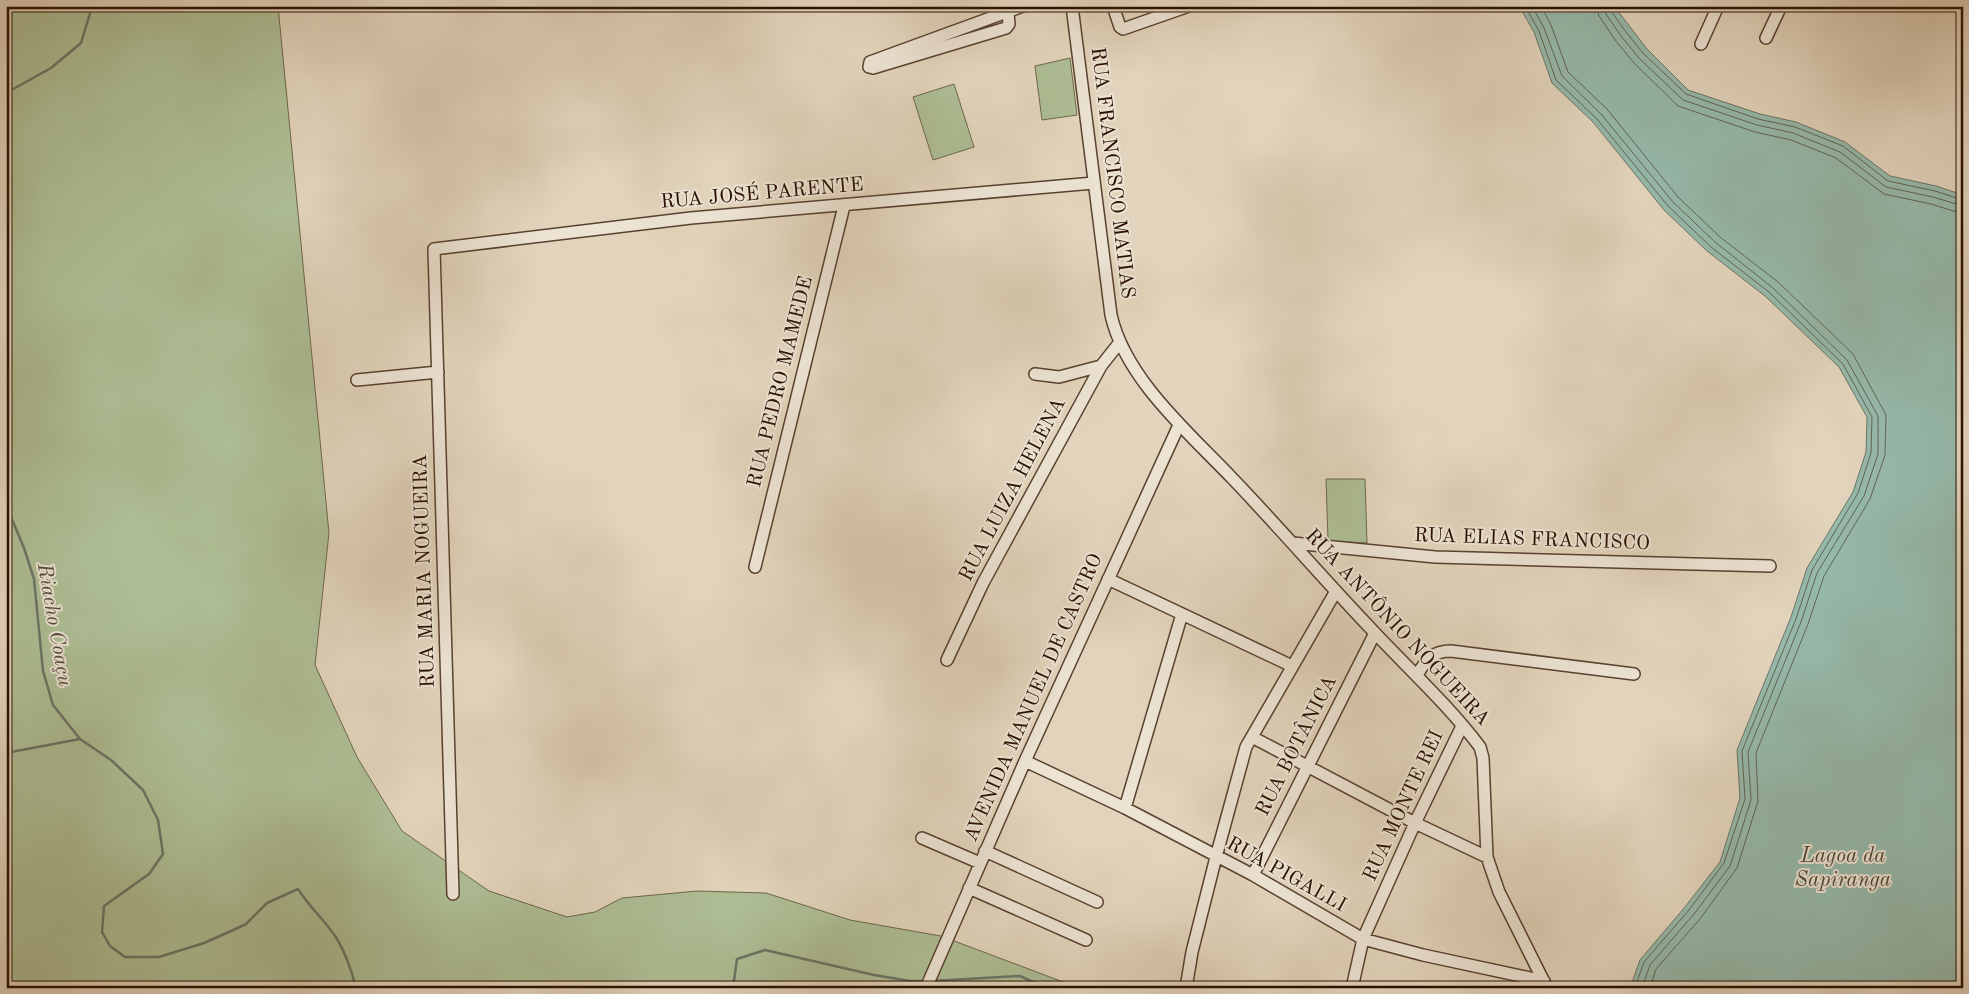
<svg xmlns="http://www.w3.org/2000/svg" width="1969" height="994" font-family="'Old Standard TT',serif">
<rect width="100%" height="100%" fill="#e2d4bc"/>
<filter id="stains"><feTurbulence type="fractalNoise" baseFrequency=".004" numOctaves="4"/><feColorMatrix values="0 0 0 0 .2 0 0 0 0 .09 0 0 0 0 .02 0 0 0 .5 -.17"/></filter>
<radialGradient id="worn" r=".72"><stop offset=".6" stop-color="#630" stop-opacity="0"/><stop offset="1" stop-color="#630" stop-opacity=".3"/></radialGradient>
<path fill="#aebe95" stroke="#6c674a" d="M6 6H278L329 533 315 665 357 757 402 831 489 891 567 917 595 912 622 898 697 891 766 893 850 920 941 936 1079 988H6Z
M1070 58 1077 115 1042 120 1035 66Z
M954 84 974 147 933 160 913 97Z
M1326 479H1365L1367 543 1328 541Z"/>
<path fill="#96b9aa" stroke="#6b7566" d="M1519 6H1614L1647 49 1688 90 1760 114 1796 122 1845 142 1890 176 1936 186 1963 195V988H1630L1640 960 1685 907 1720 862 1740 798 1737 750 1791 617 1807 568 1853 492 1866 452 1867 417 1839 367 1765 296 1707 251 1664 210 1593 122 1552 83 1534 32Z"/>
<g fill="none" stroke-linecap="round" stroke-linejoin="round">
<path stroke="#606455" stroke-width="1" d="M1525 6 1539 31 1556 80 1597 119 1668 206 1711 247 1769 292 1843 364 1872 417 1871 453 1858 493 1812 570 1796 619 1742 751 1745 799 1724 863 1689 910 1644 962 1635 988
M1532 6 1544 28 1562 76 1601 114 1673 202 1715 242 1773 288 1847 360 1878 416V454L1864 496 1817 573 1801 622 1748 752 1751 800 1730 866 1694 914 1650 965 1642 988
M1541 6 1551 25 1568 72 1607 109 1678 197 1720 237 1778 282 1853 354 1886 415 1885 455 1870 499 1824 576 1808 624 1756 753 1758 801 1737 868 1700 919 1656 969 1650 988
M1596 6 1599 16 1616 41 1634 63 1678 106 1755 132 1791 140 1836 158 1884 194 1931 204 1963 214
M1604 6 1606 14 1621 36 1639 58 1683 100 1757 125 1793 133 1840 152 1886 187 1933 197 1963 206
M1610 6 1611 11 1626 32 1643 53 1686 94 1758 119 1795 127 1843 146 1888 181 1935 191 1963 200"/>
<path stroke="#6b7566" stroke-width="2.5" d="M6 93 51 68 81 43 91 10 89 6
M6 514 11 517 24 548 34 579 43 671 53 705 80 739 111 760 143 790 158 820 163 854 149 874 104 906 102 932 110 946 125 957H159L204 943 229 932 246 924 267 903 298 889C309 907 326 921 337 939 346 954 352 972 356 988
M6 753 80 739
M932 981 1020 976 1046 988
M733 988 737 959 765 950 874 975 910 981H924"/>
<g stroke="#58412f" stroke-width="14">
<path id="minor" d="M1072 6 1111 315C1125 378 1188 432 1231 477 1280 528 1326 582 1375 633 1410 670 1449 706 1480 747L1483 758 1487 857 1499 892 1547 988
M1113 6 1120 27 1123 29 1189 6
M1962 6 1963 7
M1008 12 1009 24 1006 28 873 68 869 67 870 62 1023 6
M1766 38 1781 6
M1701 44 1718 6
M1035 374 1059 377 1101 366
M357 380 438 372
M1293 543 1435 557 1770 566
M755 567 844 206
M1108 579 1292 666
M947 660 983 583 1101 366 1120 342
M1417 675C1426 660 1432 651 1451 651L1634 674
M1252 737 1415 823 1487 857
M1025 761 1125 808 1253 875 1363 939 1423 955 1544 981
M1125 808 1182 614
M922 838 980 863
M985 851 1097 902
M1253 875 1375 633
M969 888 1086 940
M453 894 434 249 691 218 1094 183
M926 988 1025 761 1179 425
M1186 988 1192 952 1216 857 1246 747 1336 591
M1352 988 1363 939 1415 823 1462 726"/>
</g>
<use href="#minor" stroke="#ece3d3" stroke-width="11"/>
</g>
<g text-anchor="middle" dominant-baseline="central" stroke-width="4" stroke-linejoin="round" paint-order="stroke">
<g font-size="20" fill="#2a1000" stroke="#ece3d3">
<text transform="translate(1112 173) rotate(83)">RUA FRANCISCO MATIAS</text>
<text transform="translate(762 194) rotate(-5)">RUA JOSÉ PARENTE</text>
<text transform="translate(781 382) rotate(-76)">RUA PEDRO MAMEDE</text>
<text transform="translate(1013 490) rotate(-62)">RUA LUIZA HELENA</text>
<text transform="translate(1532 540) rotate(2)">RUA ELIAS FRANCISCO</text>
<text transform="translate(425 571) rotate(-92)">RUA MARIA NOGUEIRA</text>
<text transform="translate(1397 628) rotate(47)">RUA ANTÔNIO NOGUEIRA</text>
<text transform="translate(1034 698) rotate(-66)">AVENIDA MANUEL DE CASTRO</text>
<text transform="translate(1297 746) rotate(-63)">RUA BOTÂNICA</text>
<text transform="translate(1404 806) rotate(-65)">RUA MONTE REI</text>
<text transform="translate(1286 875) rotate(29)">RUA PIGALLI</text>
</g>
<g font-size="21" font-style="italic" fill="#504b3c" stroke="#ece3d3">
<text transform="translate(54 625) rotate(80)">Riacho Coaçu</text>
<text x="1843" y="856">Lagoa da<tspan x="1843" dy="24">Sapiranga</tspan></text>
</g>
</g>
<rect width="1969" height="994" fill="none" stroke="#e2d4bc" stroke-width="25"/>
<rect x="8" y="8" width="1954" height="979" fill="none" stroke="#2a1000" stroke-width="2.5"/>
<rect x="12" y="12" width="1944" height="969" fill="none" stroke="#2a1000"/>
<rect width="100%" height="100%" filter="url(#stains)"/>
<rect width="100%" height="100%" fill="url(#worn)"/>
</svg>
